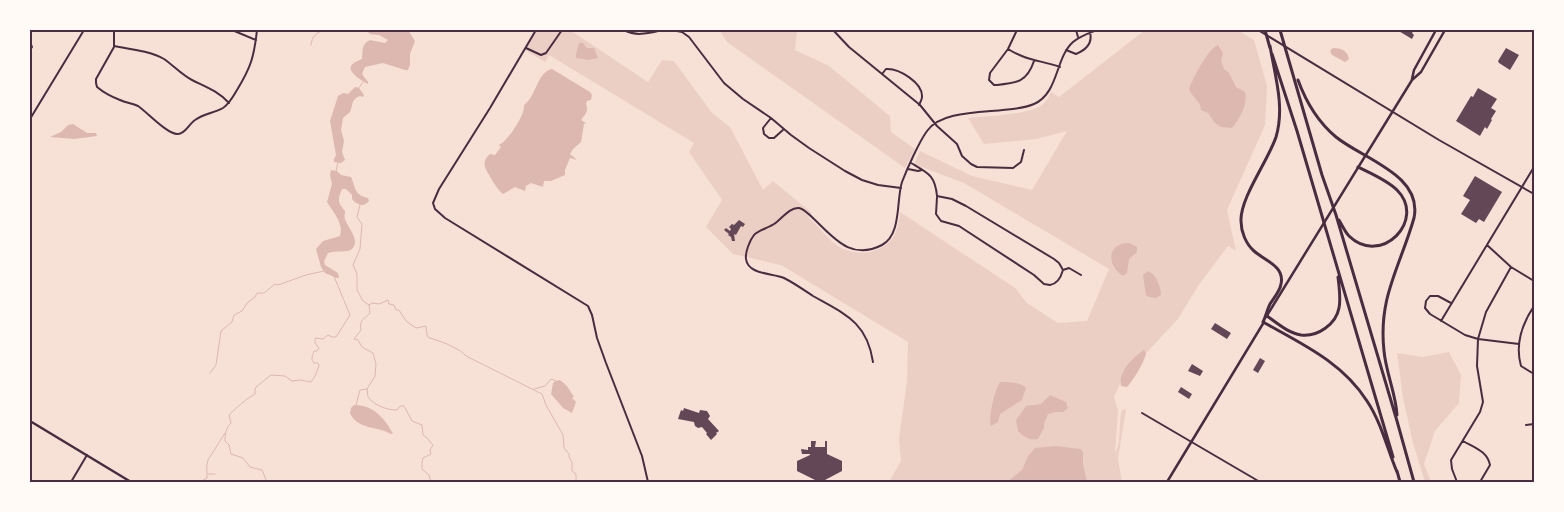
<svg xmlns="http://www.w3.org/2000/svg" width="1564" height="512" font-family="Signika,sans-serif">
<rect width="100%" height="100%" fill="#f7e1d7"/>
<path fill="#ebcfc5" d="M537 30H570L648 82 662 60 674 61 712 113 730 127 763 190 773 181 812 213 808 217C820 227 829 242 843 249 851 252 861 254 870 252 892 246 898 234 900 212L1015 288 1027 303 1058 323 1087 321 1109 269 964 183 914 164 920 151 972 176 1032 190 1067 131 1036 139 984 144 968 118C986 116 1028 115 1042 105 1047 101 1049 97 1051 92L1059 97 1145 30H1238L1254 40 1267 86 1265 125 1227 210 1236 251 1228 246 1198 286 1178 319 1122 379 1114 397 1118 411 1115 453C1122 441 1118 423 1122 410L1126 409 1118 459 1122 482H889L901 461 899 438 907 381 908 342 781 265 733 254 706 227 722 200 689 152 694 143 549 55 545 62 525 50Z
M719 30 797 31 795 50 829 66 890 116 891 132 915 149 905 168 727 42Z
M1449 352 1461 375 1459 403 1435 431 1424 464 1431 482H1425L1413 443 1403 398 1397 353 1423 357Z"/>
<path fill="#dcb8b0" d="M366 30H408L415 41 410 54V65L408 70H405L383 63 365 67 362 74 368 82V84C362 81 343 70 354 63 356 61 360 60 362 59 363 51 361 44 370 40L385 43 388 40 379 35 370 34Z
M579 43H583L587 48H594L598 58 589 60 576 58V54Z
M1218 45 1223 53 1221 61 1224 69 1229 73 1236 87 1245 92C1248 103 1240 119 1232 128L1221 127 1215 123 1208 113 1201 110C1200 99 1192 98 1189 89 1193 78 1208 49 1218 45Z
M1333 48C1341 48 1348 51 1349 59L1345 62 1332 55 1330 51Z
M552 69 590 92 592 95 591 100 587 101 586 104C589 112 585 114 581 120L586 123 584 124 581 142 573 149 570 154 577 160 570 158 565 170V175L551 181H544L543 187 531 183 526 186 525 191 515 187 503 194C498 190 496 186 492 180 487 171 479 163 490 154L495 155 501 147 499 145C508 141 526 113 524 105 536 97 537 72 552 69Z
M355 87 359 88 364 95 363 97 360 96C351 99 353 105 350 112L343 118 341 130 344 141 342 152 345 160 341 163 334 162V159L336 155 330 121 338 96 343 93 348 94Z
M73 124 87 133H96L97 136 74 139 50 137 61 132 68 125Z
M331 170 337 171 341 175 351 177C356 188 354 195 368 198L369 201C363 208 357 205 352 199V195L346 189H342C337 201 338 202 345 211 345 213 344 218 345 219 347 227 361 240 352 249 348 253 335 250 328 253L324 261 325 265 338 273 339 278H337L325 273 321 267 316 249 323 241 340 236C344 223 333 212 327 202L332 184 330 175Z
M1129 243 1137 247V252L1129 259 1127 273 1123 276C1106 265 1107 243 1129 243Z
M1148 271C1156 274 1161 287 1161 295L1156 298 1149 297 1146 295 1143 275Z
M1144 350 1146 353C1145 361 1133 381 1127 387L1121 386C1118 372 1133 357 1144 350Z
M560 380 567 386 574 397 572 398 576 402 572 413 563 408 551 394 553 383 556 381Z
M1000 382C1008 382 1021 382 1026 388L1022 400 1000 414 998 422 991 426C988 418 995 389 1000 382Z
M1050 395 1066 402 1068 408 1063 412H1055L1048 414 1044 424V428L1038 439C1030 441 1024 437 1018 431L1016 420 1026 406 1041 404Z
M354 405C372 404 386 419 393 434H391C378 426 357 430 350 413L351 408Z
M1056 446 1081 449 1083 453V464L1087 482H1007L1022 470 1028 456 1035 448Z"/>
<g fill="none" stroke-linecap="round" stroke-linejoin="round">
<path stroke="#dcb8b0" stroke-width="1" d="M311 45C312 36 316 33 324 30
M359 88 363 82
M336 171 338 162
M360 205 357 217 362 224 360 249 353 265 357 274V290L363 301 369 305 372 303 379 304 388 300 389 304 394 305 396 310H399L406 321 416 328 426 326 427 335 429 338C439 340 461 349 466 356L542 394 546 405 563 435 564 448 569 454V457L572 462V471L576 474V482
M369 305 370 313C364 320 359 319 361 330L354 339 358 340 362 347 373 353 376 364 375 376 367 389 368 397C374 405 386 410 397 410L400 406H404L412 421 422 425 423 435 426 437 433 445 430 450 431 454 423 458 422 463V469L429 475 431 482
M210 373 216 365 221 331 232 322 234 315 242 311 247 303 255 297 257 293H264L275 284 278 285 306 275 324 271
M534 389 545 386 551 379 556 381
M356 405 360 390 367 389
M208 474H215
M202 482 203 480 207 478C207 473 206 466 208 460L225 433
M267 482 262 470 250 467 243 458 231 454 229 445 225 441C225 435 226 427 231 423L229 415C237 407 246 399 255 394V390L256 387 271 375 285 376 292 381 300 380 311 382C315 377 317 372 319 365L318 363H314C310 360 313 354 314 351H317L319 348 315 343V338L323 339 328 335 332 337H336L350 315 333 274"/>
</g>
<path fill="#644757" d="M1397 30H1414L1412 33 1414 35 1412 39Z
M1506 48 1519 55 1510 70 1499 63 1498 61Z
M1478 88 1497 99 1491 108 1496 111 1491 119 1492 120 1487 129 1485 127 1480 136 1456 121 1471 96 1473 97Z
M1475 176 1502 192 1484 222 1479 219 1476 223 1461 214 1470 200 1463 196Z
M739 220 745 224 743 227 741 226 736 235 734 234 735 241H732L731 237 728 235 729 234 724 230 726 228 730 231 731 229 729 227 732 224 734 225Z
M1215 323 1231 333 1227 339 1211 329Z
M1260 358 1265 361 1258 373 1253 370Z
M1192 364 1203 371 1200 376 1188 371Z
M1181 387 1192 394 1189 399 1178 392Z
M684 408 699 413 700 410 707 411 710 416 708 419 719 431 716 433 717 434 711 440 706 434 707 433 702 427 698 428 695 426 694 422 678 419 681 410 683 411Z
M811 441H816L815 447H825V441H827V454L842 461V471L825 480H815L797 471V461L810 455V454H802L801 449 808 450V447H811Z"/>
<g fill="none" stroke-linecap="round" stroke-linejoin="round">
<path stroke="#4a2c40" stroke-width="2" d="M114 30V47L96 79V83L97 87C103 92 112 97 120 100 126 103 132 103 138 106 147 112 168 135 178 134 185 134 189 124 195 120 203 114 214 113 223 108 229 104 233 97 237 90 251 67 254 57 257 30
M232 30 256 40
M536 30 490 108 439 189 433 203 435 209 445 218 588 306 592 315 597 338 606 363 642 456 648 482
M624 30C637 37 649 33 663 30
M672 30 682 32 689 37 724 83 743 99 771 118 791 135 809 148 845 171 862 180 878 185 901 188
M833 30 849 47 920 105 937 126 957 144 962 156 971 164 977 167 1013 168 1021 162 1024 150
M1017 30 1008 49 990 73 989 80 994 85H997C1017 83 1027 82 1034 61
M1076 30 1078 37
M30 42 32 47 30 50
M114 46C130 49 150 51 164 59 174 66 182 75 192 80 206 87 218 91 229 103
M526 48 541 55 546 53 562 30
M1008 49C1027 61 1040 60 1060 67
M1066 50 1076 54C1086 50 1093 44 1090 32
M882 74 886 69C899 68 923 83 922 97 922 99 920 103 919 105
M771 118 763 128 764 134 769 138H774L784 129
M911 163C928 173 935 175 937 196L952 199 966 206 1054 259 1059 263 1063 270 1069 268 1081 275
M908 169 918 171 922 170
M937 197 936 214 941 221 959 226 1034 275 1044 284 1050 285C1057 284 1061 277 1063 270
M1487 245 1511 267 1534 281
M1451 303 1438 296H1430L1426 301 1425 308 1430 314 1465 335 1478 339 1519 344
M1534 306C1522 324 1515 345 1521 366L1534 374
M1441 321 1534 167
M873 362C867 322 845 314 813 296 804 290 794 283 784 278 773 273 748 275 746 259 745 252 750 240 754 235 759 230 768 228 774 224 781 220 789 207 799 208 804 209 810 215 814 219 834 238 851 261 882 245 902 234 896 200 902 182 907 169 919 142 927 131 945 105 1006 116 1034 104 1059 93 1055 58 1073 42 1080 36 1089 33 1097 30
M1142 413 1260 482
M1526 425 1534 424
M1463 441C1475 448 1487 451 1490 465L1480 482
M71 482 87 455
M1457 482 1452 469 1451 460 1480 412 1483 402 1477 366 1478 339 1486 312 1511 267"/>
<path stroke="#4a2c40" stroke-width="2" d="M1258 30 1439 140 1534 194
M30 119 84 30"/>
<path stroke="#4a2c40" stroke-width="2.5" d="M1412 79 1414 70 1436 30
M1266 317 1412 80 1421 72 1445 30
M30 421 131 482
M1167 482 1264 322"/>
<path stroke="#4a2c40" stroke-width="3" d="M1265 30 1270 48
M1280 30 1322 175 1336 215 1397 421 1414 482
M1270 46C1275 76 1285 107 1276 137 1268 161 1240 198 1241 221 1241 232 1246 244 1254 251 1265 261 1285 266 1281 284 1280 291 1274 298 1270 304 1267 310 1266 316 1263 322 1302 344 1342 362 1367 401 1381 422 1387 448 1397 472
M1272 54 1297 131 1393 457
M1298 80C1306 102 1318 122 1336 137 1363 159 1423 175 1414 218 1400 267 1378 297 1384 351 1386 373 1396 394 1397 415
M1339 220C1342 225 1345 232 1349 236 1381 267 1427 220 1397 190 1387 180 1370 173 1358 167
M1267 316C1277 323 1288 333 1301 335 1318 337 1336 324 1339 308 1341 299 1339 286 1338 277
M1397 471 1400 482"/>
</g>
<rect width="1564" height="512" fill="none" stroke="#fffaf5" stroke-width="62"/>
<rect x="31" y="31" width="1502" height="450" fill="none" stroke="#4a2c40" stroke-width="2"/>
</svg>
